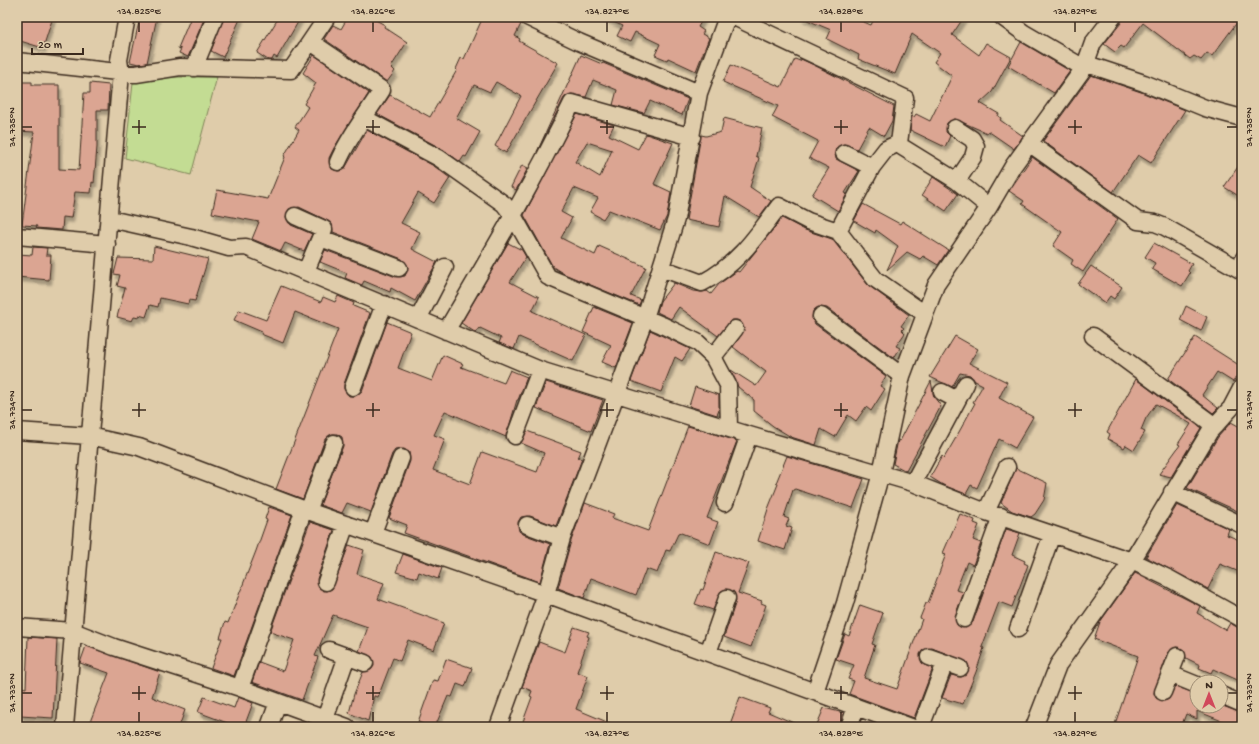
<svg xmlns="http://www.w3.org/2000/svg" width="1259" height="744" font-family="'Gochi Hand',sans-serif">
<defs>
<filter id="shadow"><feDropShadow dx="2.5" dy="4.5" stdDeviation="1" flood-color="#0004"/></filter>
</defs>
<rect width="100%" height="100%" fill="#dfccaa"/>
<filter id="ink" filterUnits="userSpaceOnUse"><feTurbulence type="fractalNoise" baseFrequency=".025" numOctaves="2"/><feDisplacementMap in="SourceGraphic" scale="8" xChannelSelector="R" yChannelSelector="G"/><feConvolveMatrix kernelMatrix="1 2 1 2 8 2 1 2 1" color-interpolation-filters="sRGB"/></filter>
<g filter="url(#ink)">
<path fill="#c3dc93" stroke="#7f8358" d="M162 77H217L191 175 125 158 133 83Z"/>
<path fill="#dba592" stroke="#3b2a1e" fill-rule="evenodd" filter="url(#shadow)" d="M17 17H53L43 48 17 40Z
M140 17H157L147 63 139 64 130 62Z
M191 17H205L188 57 179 53 181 49 178 48Z
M224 17H241L223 57 211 51Z
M279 17H301L277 58 274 56 272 60H268L257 53Z
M348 17H370L385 25 384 27 407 42 391 67 395 71 387 82 324 39 333 25 341 29Z
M483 17H507L521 24 515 36 520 39 519 41 558 63 506 153 495 146 521 96 496 82 490 92 474 85 456 118 480 132 466 157 464 156 460 162 444 150 377 114 390 95 430 117 457 70 456 69 461 58 464 59Z
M603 17H704L698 27 704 31 702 34 709 38 696 71 668 58 667 60 655 55 660 44 635 32 630 42 617 36 622 26Z
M800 17H852L871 25 875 17H964L952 35 979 55 986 43 1011 57 992 92 980 103 999 114 998 116 1001 118 1000 120 1023 136 1014 149 988 131 987 133 955 119 947 123 946 132 950 136 945 147 910 130 912 116 914 117 916 114 930 121 952 76 934 62 940 53 912 34 895 74 858 59 859 55 827 39 831 30Z
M1122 17H1241L1212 56 1207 53 1201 60 1194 56 1190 59 1143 23 1124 48 1121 46 1115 52 1104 44 1121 23Z
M1021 42 1070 71 1054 93 1008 66Z
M314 55 369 93 334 148 329 158 330 168 338 171 344 170 367 130 434 166 450 178 434 203 418 193 401 223 420 232 412 249 437 262 415 301 391 288 390 292 364 281 362 285 345 278 347 273 320 262 325 250 396 277 405 276 408 267 402 259 333 232 332 224 328 221 299 207 289 209 286 217 291 225 312 234 304 251 285 243 281 251 252 239 259 222 212 213 217 190 268 199 285 157 284 156 299 130 295 127 308 107 304 104 316 83 303 73Z
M581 55 602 64 603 63 688 99 682 115 650 101 644 113 613 105 617 90 593 80 586 97 571 94 564 98 537 152Z
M795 59 800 61 801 59 816 66 894 106 892 121 884 136 869 127 857 149 844 144 836 148 835 153 836 159 859 171 845 193 847 194 838 211 812 195 829 168 809 158 818 141 772 117 778 106 723 82 731 65 781 87Z
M1091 75 1141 92 1185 110 1151 163 1138 155 1113 192 1043 141Z
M17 82H32V85H59V169L79 170 84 93H90V83L109 85 108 110H97V147L94 183 92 182 91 193 75 192 71 218 63 217 62 230 36 228 37 226 22 225 34 132 17 131Z
M577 114 614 125 609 135 638 149 646 134 673 143 654 184 671 192 667 216 660 230 609 210 603 219 590 212 598 198 574 188 561 212 572 218 561 238 595 255 599 246 646 267 631 296 641 300 639 305 564 274 553 267 524 215ZM587 142 612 150 600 177 575 162Z
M724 118 762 128 756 156 759 158 750 187 771 201 759 217 725 196 719 227 686 220 701 135 706 136 721 132Z
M1032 157 1118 219 1083 272 1071 264 1073 260 1053 246 1062 232 1022 204 1024 201 1009 191Z
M1242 161V198L1224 187Z
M522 165 528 168 516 190 511 187Z
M933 177 958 194 946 211 922 195Z
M863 204 900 224 902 221 948 250 938 265 923 256 920 259 907 252 887 270 898 246 876 230 875 233 854 221Z
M782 218 805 230 832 239 868 285 909 315 901 326 904 328 902 330 905 333 896 346 900 348 894 358 827 308 818 307 813 311 812 319 815 324 886 376 880 386 885 389 871 411 866 407 856 421 848 415 835 437 821 429 816 445 791 437 773 426 754 411V400L738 387 731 370 756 386 766 372 733 347 744 331 741 322 737 320H731L718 336 679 307 671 319 657 312 660 301 674 283 693 291 702 292 707 291 711 294 719 284 737 271 739 272Z
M508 243 522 250 526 257 510 282 539 297 532 311 586 335 573 361 519 337 514 349 499 343 501 338 480 328 476 333 461 323Z
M1154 243 1192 264 1188 271 1190 273 1182 286 1152 269 1155 263 1145 257Z
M154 246 208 259 195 301 189 300 188 304 160 298 158 307 150 305 146 317 139 315V318L134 317 132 321 117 317 125 288 117 286 120 275 114 274 118 258 153 259Z
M33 247 47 248 46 255H51L49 280 17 277 18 254 32 255Z
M1091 266 1122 287 1114 299 1110 296 1105 303 1078 284Z
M281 286 321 302 323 297 335 302 338 296 354 303 353 306 370 313 344 384V389L349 396H355L362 391 387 322 411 332 398 368 432 381 443 355 463 364 461 367 504 383 510 370 527 377 518 400H517L506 437 445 411 434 435 445 439 433 470 470 484 482 452 537 472 544 453 521 443 527 431 581 451 578 458 582 459 556 526 530 516 521 517 518 522 519 531 523 534 550 544 540 582 404 533 407 525 389 518 410 461 409 452 404 449 395 450 392 454 371 512 347 503 342 513 320 505 343 446 342 437 337 434H332L325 439 303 499 276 489 338 329 295 312 283 343 261 334 262 332 234 320 239 310 266 320Z
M1186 306 1207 317 1201 331 1180 320Z
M594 307 633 323 616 368 602 362 611 345 583 332Z
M650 330 690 349 682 361 675 357 661 392 631 381Z
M955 336 978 349 969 363 1007 382 999 398 1033 417 1015 448 999 439 977 488 971 485 966 494 943 485 930 477 942 456 944 458 954 441 975 403 973 402 983 385 975 381 970 375 960 373 952 387 930 377Z
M1195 337 1242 367 1233 382 1217 372 1202 395 1218 408 1213 413 1168 379Z
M1136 379 1201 428 1171 477 1159 474 1180 445 1178 444 1191 424 1178 416 1156 404 1146 418 1141 430 1145 432 1134 450 1126 445 1124 448 1108 439 1110 434 1107 432Z
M931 381 934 397 941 406 906 471 893 464 898 440 900 441Z
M546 382 603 400 591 431 536 408Z
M695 387 719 395V410L717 415 689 406Z
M1231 422 1242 428V513L1187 488 1218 437Z
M688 426 737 441 707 518 718 522 710 544 681 533 678 534 670 551 666 550 657 573 646 569 636 595 591 578 584 598 558 588 571 541 585 503 614 514 612 518 648 531Z
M787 456 864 479 853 508 795 489 793 490 784 517 789 519 786 526 792 528 785 550 758 541 768 509 778 484 776 483Z
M1016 468 1047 483 1044 500 1035 514 1031 517 1012 511 1001 503Z
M1177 505 1229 529 1227 535 1242 541V573L1220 564 1208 589 1146 557Z
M269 507 292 515 234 676 211 668 222 638H220L225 622 228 623 256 551 267 520 265 519Z
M960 514 975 520 974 523 979 525 973 540 981 543 973 565 967 562 956 590 964 592 955 616 957 625 966 628 973 622 1006 529 1020 533 1012 555 1025 561 1024 563 1028 565 1012 607 999 602 982 647 984 648 976 672 963 704 942 698 951 675 961 677 966 675 969 667 967 662 932 648 923 650 920 654 922 663 933 668 914 718 849 694 854 681 848 679 854 665 836 659 845 634 849 636 860 605 883 613 872 644 875 645 864 678 897 689 922 619 920 618 926 603H928L946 554 943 553Z
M310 522 334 530 317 579 319 588 327 591 332 589 349 545 364 550 357 574 384 583 378 599 444 623 434 650 408 640 400 661 393 658 378 697 374 696 368 721 349 713 354 694 363 672 371 670 374 666 372 657 359 651 368 627 333 615 315 656 318 657 302 700 252 682 259 662 283 671 294 640 270 632Z
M716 552 749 563 738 593 762 601 761 603 766 605 751 647 724 637 736 601 734 592 726 589 721 591 713 610 695 604 701 589 703 590Z
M403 554 442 568 438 579 419 572 417 578 396 572Z
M1135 573 1200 606 1197 613 1226 630 1230 623 1242 630V682L1213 669 1211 673 1199 668 1200 665 1186 658 1184 650 1176 647 1168 653 1154 693 1156 698 1164 701 1169 699 1175 686 1197 694V706H1223L1242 713V727H1237L1197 711V719L1186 714 1181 727H1114L1138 656 1094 639 1100 622Z
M574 627 589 632 587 636 589 637 577 672 588 676 576 709 619 727H521L532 697 530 696 532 691 522 687 539 642 565 652Z
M28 637 57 639 53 718 20 716V687L26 688Z
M86 646 160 672 152 697 185 710 179 727H88L109 673 80 663Z
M446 659 472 668 465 687 457 684 452 697 448 696 435 727H422L423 724 418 722 433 680 438 681Z
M204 697 234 708 238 697 253 703 244 727H238L198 712Z
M740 697 770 708 768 712 803 727H729Z
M824 708 844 713 840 727H816Z"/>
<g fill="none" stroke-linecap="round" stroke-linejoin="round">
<g stroke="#3b2a1e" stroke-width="11">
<path id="lane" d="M1234 266 1242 254"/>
</g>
<g stroke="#3b2a1e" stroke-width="19">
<path id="street" d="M527 17 579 42 699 93
M734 17 905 98 899 143 902 147 957 181 989 207
M1002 17 1024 33 1084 68
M311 42 382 90C367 114 349 136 338 162
M17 61 136 74 180 67 291 70 327 17
M1087 64 1144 83 1205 108 1242 118
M194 68 215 17
M364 118 439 158 504 204 514 217 548 277 662 325 697 342 713 357 728 385 729 428
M955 128 972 139 976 146 973 157 957 181
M1029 143 1138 221 1155 223 1165 227 1242 271
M844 153 872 167
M295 216 324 229 306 271
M110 219 191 237 229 248 246 247 540 370 749 435 913 483 986 512 1132 561 1170 579 1242 619
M838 231 872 167 886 149 899 143
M17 236 107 244
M321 238 399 268
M661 268 702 283C737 265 756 237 779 206L808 221 838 231 875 279 925 314
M821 316 902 376
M418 319 445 267
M446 331C490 256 534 182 572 103L692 137
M1093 336 1215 426
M713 357 735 329
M353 387 384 304
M942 392 957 400
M17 431 89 436 139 447 308 511 546 594 911 727
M515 436 540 370
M913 483 966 384
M1172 492 1242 525
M725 503 749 435
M308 511 334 443
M986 512 1007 467
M527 525 562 538
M373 533 401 458
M326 582 346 524
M964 619 1001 516
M17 627 73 631 114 647 240 688 347 727
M1018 629 1052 534
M329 650 365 663
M708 653 727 598
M929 657 960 668
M1170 674 1197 685
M240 688 304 509
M815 692 845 603 881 473 902 376 936 285 989 207 1013 166 1084 68 1093 43 1113 17
M1163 692 1177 656
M1221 695 1242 704
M325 719 347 656
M65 727 121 73 119 60 127 17
M269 727 278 702
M498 727 546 594 562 538 645 318 676 219 699 93 727 17
M849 727 856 707
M921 727 945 663
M1034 727 1058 665 1132 561 1210 431 1231 408 1242 387"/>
</g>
<use href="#lane" stroke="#dfccaa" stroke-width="8"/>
<use href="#street" stroke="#dfccaa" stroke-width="16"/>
</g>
</g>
<path fill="none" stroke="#3b2a1e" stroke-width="1.5" d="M139 22V32M373 22V32M607 22V32M841 22V32M1075 22V32M139 120V134M373 120V134M607 120V134M841 120V134M1075 120V134M22 127H32M132 127H146M366 127H380M600 127H614M834 127H848M1068 127H1082M1227 127H1237M139 403V417M373 403V417M607 403V417M841 403V417M1075 403V417M22 410H32M132 410H146M366 410H380M600 410H614M834 410H848M1068 410H1082M1227 410H1237M139 686V700M373 686V700M607 686V700M841 686V700M1075 686V700M22 693H32M132 693H146M366 693H380M600 693H614M834 693H848M1068 693H1082M1227 693H1237M139 712V722M373 712V722M607 712V722M841 712V722M1075 712V722"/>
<rect width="1259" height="744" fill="none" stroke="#dfccaa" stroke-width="44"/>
<g transform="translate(1209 694)"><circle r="19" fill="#dfccaa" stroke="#9d8b72"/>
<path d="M0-3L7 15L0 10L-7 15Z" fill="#d1495b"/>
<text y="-6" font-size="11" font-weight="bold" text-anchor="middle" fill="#3b2a1e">N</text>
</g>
<path d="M32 48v6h51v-6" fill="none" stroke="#3b2a1e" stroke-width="2"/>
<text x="38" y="48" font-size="12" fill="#3b2a1e" stroke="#dfccaa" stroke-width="3" paint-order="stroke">20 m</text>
<rect x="22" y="22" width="1215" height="700" fill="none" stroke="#3b2a1e" stroke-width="1.5"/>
<g font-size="10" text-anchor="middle" fill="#3b2a1e">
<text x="139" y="14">134.825°E</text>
<text x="373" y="14">134.826°E</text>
<text x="607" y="14">134.827°E</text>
<text x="841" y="14">134.828°E</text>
<text x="1075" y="14">134.829°E</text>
<text transform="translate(11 127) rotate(-90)" y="4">34.735°N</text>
<text transform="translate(1248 127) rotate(-90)" y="4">34.735°N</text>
<text transform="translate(11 410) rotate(-90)" y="4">34.734°N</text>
<text transform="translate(1248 410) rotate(-90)" y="4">34.734°N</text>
<text transform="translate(11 693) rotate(-90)" y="4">34.733°N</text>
<text transform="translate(1248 693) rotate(-90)" y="4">34.733°N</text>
<text x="139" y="736">134.825°E</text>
<text x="373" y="736">134.826°E</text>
<text x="607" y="736">134.827°E</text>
<text x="841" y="736">134.828°E</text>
<text x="1075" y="736">134.829°E</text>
</g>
</svg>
